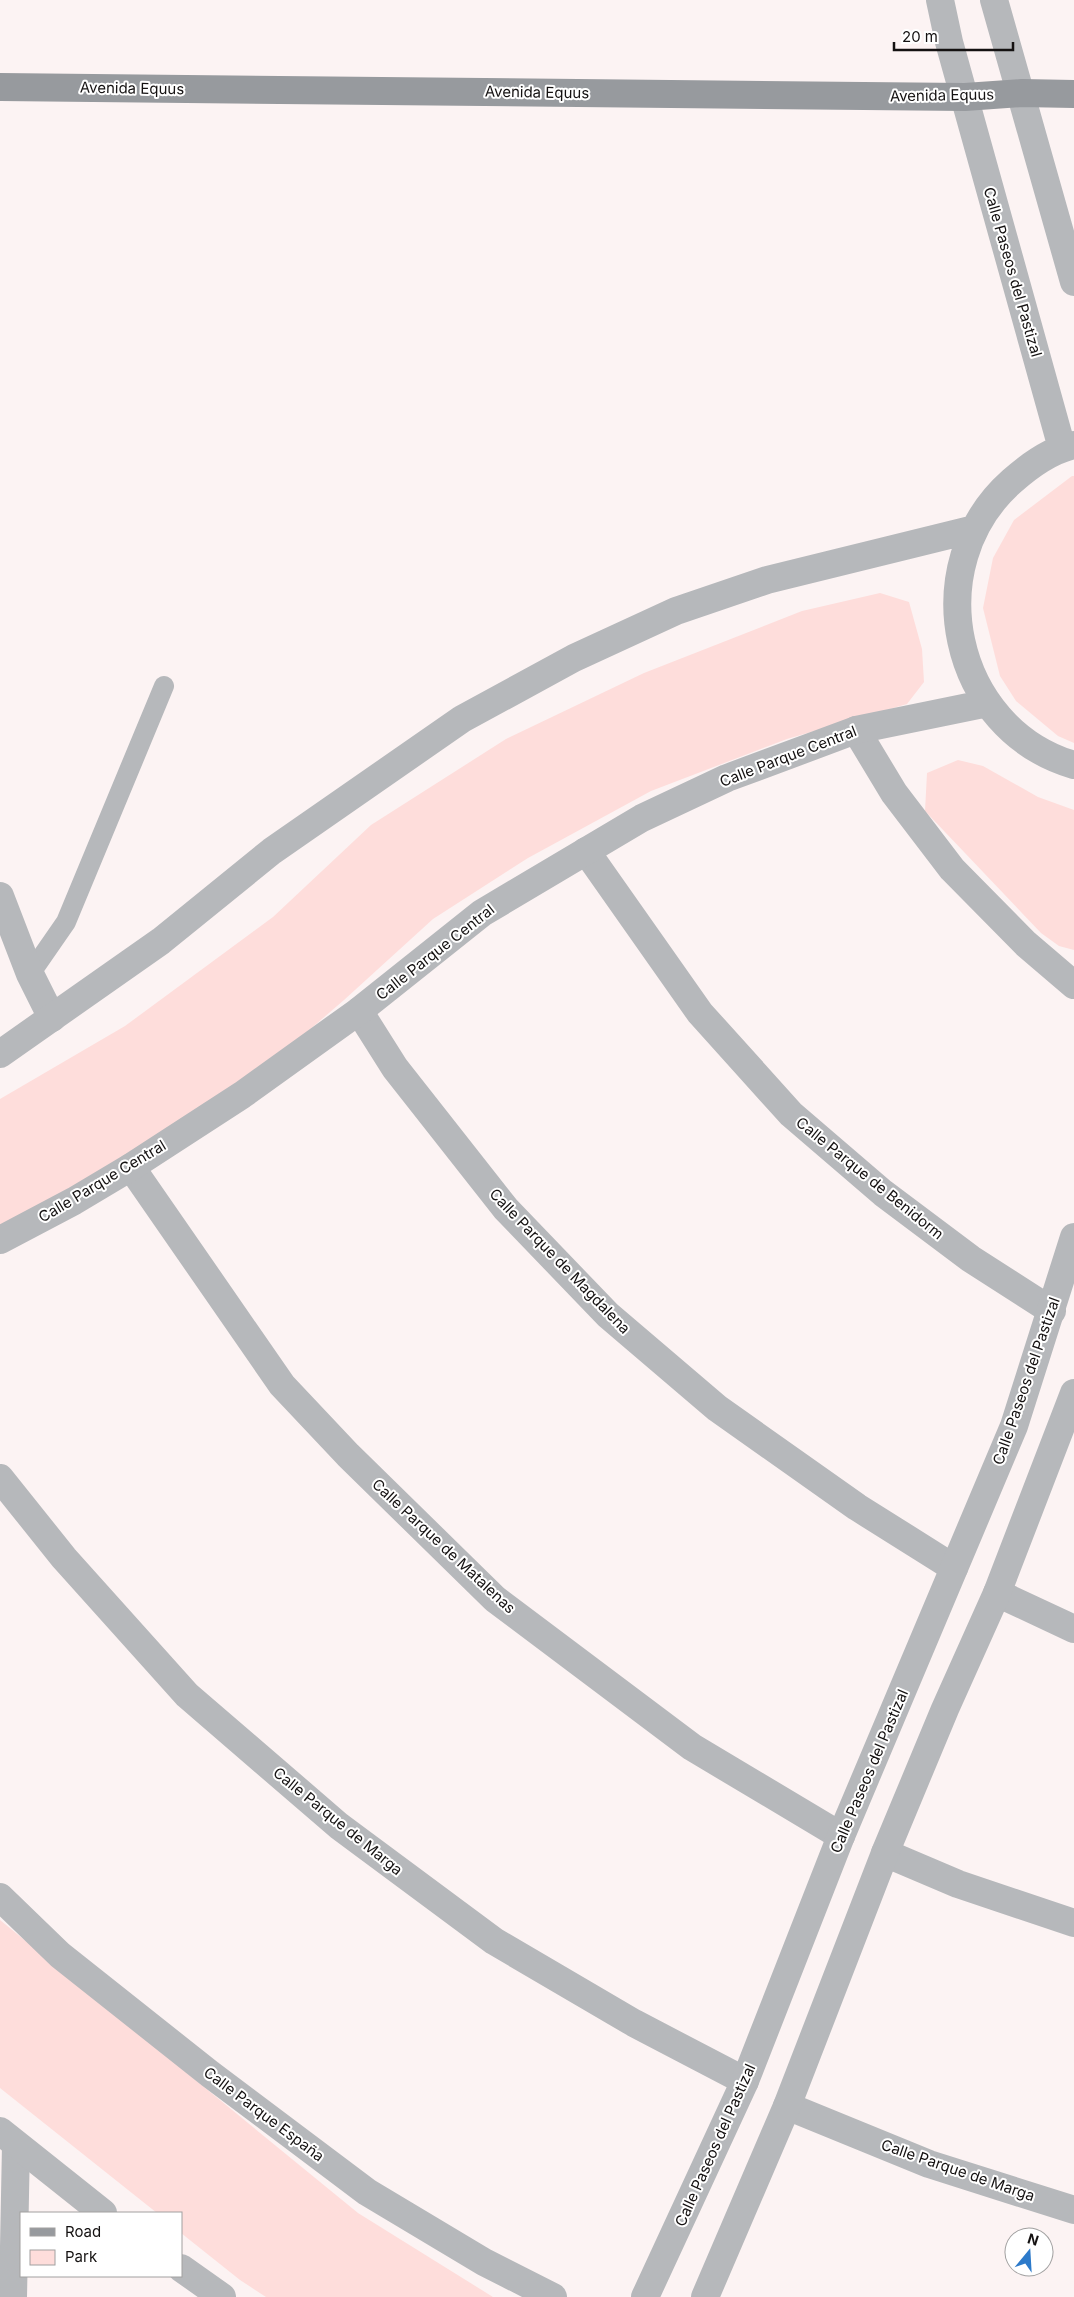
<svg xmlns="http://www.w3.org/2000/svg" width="1074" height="2297" font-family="Inter,sans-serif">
<rect width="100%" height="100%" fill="#fcf3f3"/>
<path fill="#fedddb" d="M1072 476H1074V743L1058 736 1016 701 1000 676 983 608 993 558 1014 520Z
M880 593 909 602 922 649 924 682 907 704 787 739 651 791 528 858 433 919 344 1000 242 1088 0 1230V1099L125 1026 273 917 371 825 506 739 644 673 802 611Z
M958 760 983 766 1038 797 1074 810V950L1059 946 1041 933 925 811 927 773Z
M0 1920 358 2213 493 2297H266L240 2280 181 2233V2213H157L0 2088Z"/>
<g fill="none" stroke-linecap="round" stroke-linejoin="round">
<path stroke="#b6b8bb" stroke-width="20" d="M30 974 66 922 164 686"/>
<path stroke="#b6b8bb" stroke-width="28" d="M856 730 894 793 952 869 1026 944 1074 985
M586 851 700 1013 791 1114 883 1193 971 1259 1052 1311
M0 896 30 974 52 1018
M359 1011 395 1068 506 1209 608 1315 717 1408 857 1507 954 1568
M131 1167 282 1385 348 1455 495 1599 692 1747 841 1836
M0 1478 64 1558 187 1695 339 1826 494 1941 634 2023 745 2081
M997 1593 1074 1629
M885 1853 958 1884 1074 1923
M787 2106 929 2164 1074 2210
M13 2297 16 2145"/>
<path stroke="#b6b8bb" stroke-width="28" d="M940 0 949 42 1062 448
M994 0 1074 282
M1074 445C1051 450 1030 465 1012 481 917 565 951 729 1074 765
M0 1054 161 941 272 851 462 719 574 658 676 611 767 580 974 529
M0 1240 74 1201 131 1167 242 1095 359 1011 482 913 642 818 727 778 856 730 988 703
M0 1897 60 1955 210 2074 367 2192 484 2262 553 2297
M0 2131 103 2213
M181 2268 222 2297
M645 2297 745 2081 841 1836 1014 1426 1074 1237
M705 2297 787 2106 885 1853 945 1709 997 1593 1074 1393"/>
<path stroke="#979a9e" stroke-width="28" d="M0 87 965 97 1022 93 1074 94"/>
</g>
<g text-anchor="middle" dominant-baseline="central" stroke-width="4" stroke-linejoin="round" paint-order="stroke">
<g font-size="15" fill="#141111" stroke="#fff">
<text transform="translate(132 88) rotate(1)">Avenida Equus</text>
<text transform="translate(537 92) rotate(1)">Avenida Equus</text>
<text transform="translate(942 95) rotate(-1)">Avenida Equus</text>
<text transform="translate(1013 272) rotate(74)">Calle Paseos del Pastizal</text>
<text transform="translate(788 756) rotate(-21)">Calle Parque Central</text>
<text transform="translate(435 952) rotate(-38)">Calle Parque Central</text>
<text transform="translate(870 1178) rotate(39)">Calle Parque de Benidorm</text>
<text transform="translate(102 1181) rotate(-31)">Calle Parque Central</text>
<text transform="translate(560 1261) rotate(46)">Calle Parque de Magdalena</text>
<text transform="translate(1026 1381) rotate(-71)">Calle Paseos del Pastizal</text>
<text transform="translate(444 1546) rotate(43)">Calle Parque de Matalenas</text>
<text transform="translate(869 1771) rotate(-67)">Calle Paseos del Pastizal</text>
<text transform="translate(338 1821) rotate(39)">Calle Parque de Marga</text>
<text transform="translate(264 2114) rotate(37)">Calle Parque España</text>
<text transform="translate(715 2145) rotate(-66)">Calle Paseos del Pastizal</text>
<text transform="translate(958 2170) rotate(19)">Calle Parque de Marga</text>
</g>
</g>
<rect x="20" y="2212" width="162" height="65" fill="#ffffff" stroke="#a1a0a0"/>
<rect x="30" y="2228" width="25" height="8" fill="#979a9e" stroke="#a1a0a0"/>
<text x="65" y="2237" font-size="15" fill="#141111">Road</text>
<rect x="30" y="2250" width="25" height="15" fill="#fedddb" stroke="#a1a0a0"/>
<text x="65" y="2262" font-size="15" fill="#141111">Park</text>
<g transform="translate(1029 2252) rotate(18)"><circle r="24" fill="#ffffff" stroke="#a1a0a0"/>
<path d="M0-4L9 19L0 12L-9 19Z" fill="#2d7aca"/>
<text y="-8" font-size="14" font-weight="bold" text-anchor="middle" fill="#141111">N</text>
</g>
<path d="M894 42v8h119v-8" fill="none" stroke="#141111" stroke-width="2.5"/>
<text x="902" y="42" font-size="15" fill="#141111" stroke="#ffffff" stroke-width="4" paint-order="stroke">20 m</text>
</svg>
